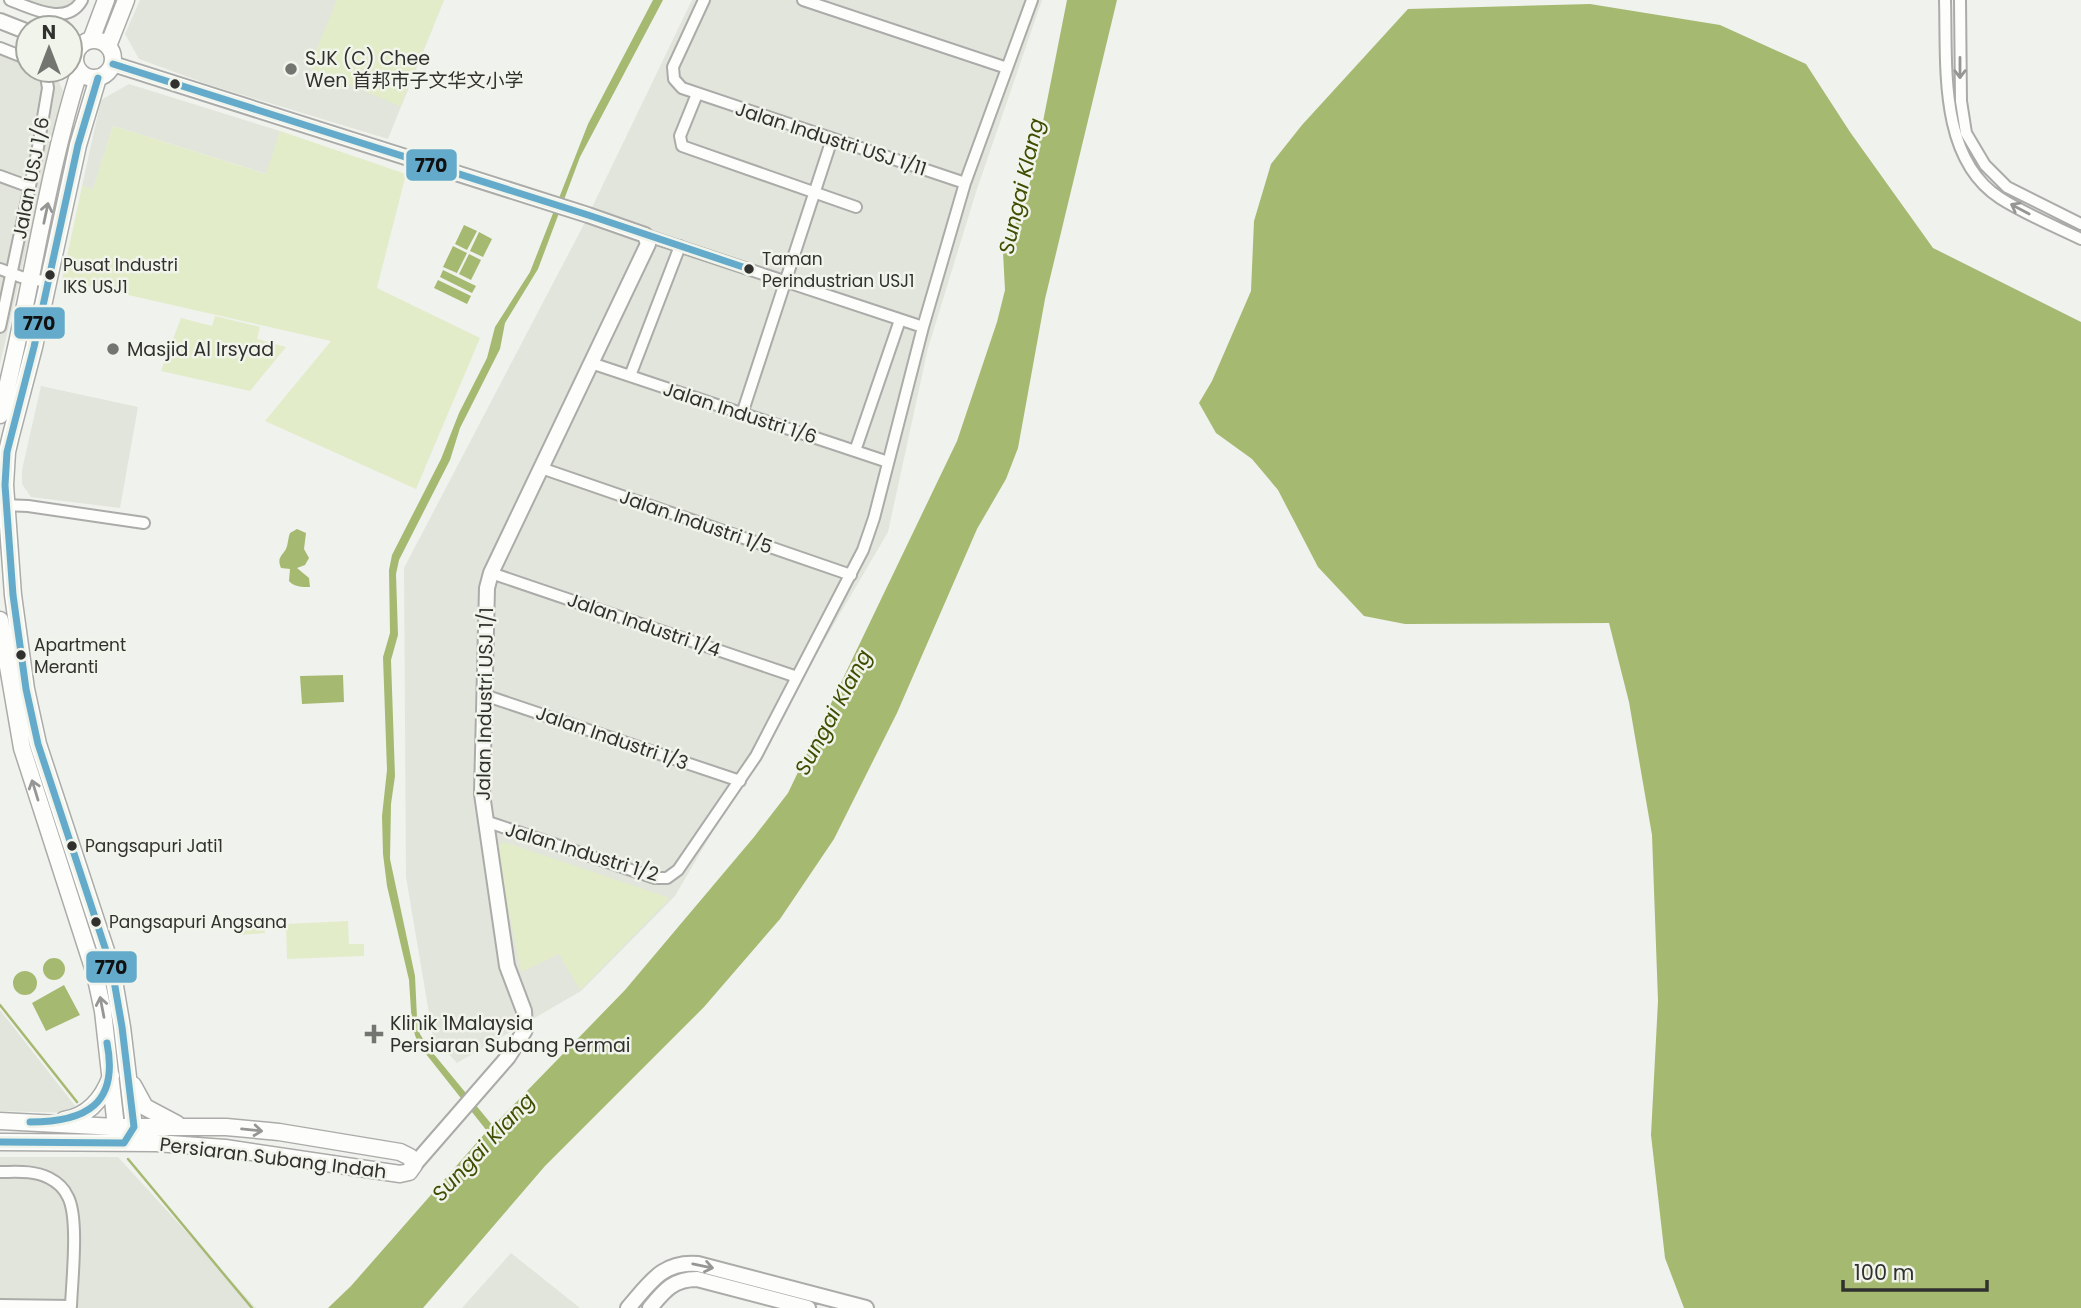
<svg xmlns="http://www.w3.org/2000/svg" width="2081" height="1308" font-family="Poppins,'Noto Sans SC',sans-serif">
<rect width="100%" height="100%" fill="#f0f2ed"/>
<path fill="#e2e5db" d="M21 0H78L70 6 53 11Z
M140 0H444L388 139 207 84 139 59 125 34Z
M692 0H1042L977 189 928 348 888 532 675 896 581 991 457 1063 433 1037 406 877 404 568 583 226Z
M0 42 28 53V70H54L63 91 0 364Z
M129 84 280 131 267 174 113 126 93 190 82 186 101 100Z
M41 386 138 407 120 508 31 497 22 484V470Z
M0 1010 76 1107 70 1113 0 1111Z
M0 1157H118L256 1308H0Z
M511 1253 580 1308H462Z"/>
<path fill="#e2ecc9" d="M337 0H444L400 106 309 68Z
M113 126 266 174 280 131 406 174 377 288 480 338 416 489 265 421 331 341 62 280 82 186 93 189Z
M215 316 260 327 257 339 286 347 250 391 161 371 181 318 212 326Z
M504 842 670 898 580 990 559 954 521 972 496 847Z
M264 918 265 933 241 935 240 920Z
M348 921 349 944H364V956L287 959 286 924Z"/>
<path fill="#a6b971" d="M653 0H663L580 157 538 269 505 323 500 349 460 428 450 460 399 560 396 574 398 635 391 660 395 776 391 804 390 859 415 976 417 1018 420 1034 428 1047 493 1126 625 990 754 837 788 793 957 441 997 322 1005 290 1003 252 1024 204 1034 167 1067 0H1117L1045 299 1018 448 1006 479 977 529 897 713 834 839 780 919 704 1007 545 1166 423 1308H328L351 1286 487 1131 418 1044 412 1026 409 980 387 886 383 854 382 816 387 770 383 657 390 633 389 570 392 555 441 459 459 413 487 358 495 327 530 272 588 124Z
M1590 4 1720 25 1806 64 1850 132 1933 248 2081 322V1308H1684L1665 1258 1651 1135 1658 1001 1652 835 1629 702 1609 623 1405 624 1364 616 1318 567 1278 490 1252 459 1216 433 1199 403 1212 381 1251 291 1254 221 1271 164 1302 125 1408 9Z
M464 225 477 231 467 250 455 244Z
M479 232 492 239 483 257 470 251Z
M453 246 467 253 457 273 443 267Z
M469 254 481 260 471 280 459 274Z
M443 270 476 286 472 293 440 277Z
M438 280 471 296 467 304 434 288Z
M297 529 306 533 304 549 309 558 305 565 297 568 309 578 310 587C302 587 294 587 289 581L290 569 281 568C277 558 281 557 286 549 288 545 288 538 290 533Z
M343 675 344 702 302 704 300 676Z
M43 969a11 11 0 1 1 22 0a11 11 0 1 1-22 0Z
M13 983a12 12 0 1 1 24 0a12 12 0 1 1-24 0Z
M64 985 80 1015 46 1031 32 1003Z"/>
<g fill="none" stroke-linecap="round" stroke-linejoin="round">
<path stroke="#a6b971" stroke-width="2.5" d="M0 1005 77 1102
M128 1159 252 1308"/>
<g stroke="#abaca9" stroke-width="14">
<path id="minor" d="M10 0C31 8 67 27 82 0
M704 0 673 67 674 79 682 88 965 183
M803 0 1007 68
M1945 0C1947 64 1938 158 2000 198 2025 214 2054 226 2081 239
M1960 0 1961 101 1966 133 1985 165 2007 187 2081 224
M0 48 28 59
M697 94 680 136 682 146 856 207
M0 176 30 187
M645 235 923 327
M0 269 21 277 48 282
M0 327 37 153 48 88 45 70
M591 363 888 462
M630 376 680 246
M742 414 832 139
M855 451 900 320
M541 468 851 575
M3 505 28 506 144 523
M491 573 797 677
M484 695 740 781
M485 821 655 878H667L678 870 756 756 863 550 874 518 923 327 965 183 1032 0
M0 1172C16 1172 33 1170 49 1178 57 1182 64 1188 68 1197 79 1218 72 1280 71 1306L0 1305"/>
</g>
<g stroke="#abaca9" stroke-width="18">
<path id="tertiary" d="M0 21 28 32
M70 48 76 50
M113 64 588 215 645 235 648 244 491 573 487 588 482 794 507 966 524 1011 525 1030 508 1057 414 1165
M628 1308C650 1283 662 1261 698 1264L866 1308
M650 1308C664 1291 673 1279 697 1279L808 1308"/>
</g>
<g stroke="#abaca9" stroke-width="19">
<path id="secondary" d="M75 59a19 19 0 1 1 38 0a19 19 0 1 1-38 0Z
M91 40 106 0
M108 46 126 0
M98 78 78 145 34 347 11 435 7 452 5 485 13 595 26 689 38 744 112 969 122 1027 134 1127 124 1143
M0 415C30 302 44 184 79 72
M0 620 22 748 95 974 103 1011 116 1127 120 1134
M133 1085 145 1107 177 1124
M64 1120C89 1116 103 1098 111 1076
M0 1121 116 1127H226L279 1132 400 1152 410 1157 414 1165 409 1172 400 1174 225 1148 156 1143 0 1142"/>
</g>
<use href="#minor" stroke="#fdfdfc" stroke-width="10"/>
<use href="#tertiary" stroke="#fdfdfc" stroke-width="14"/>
<use href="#secondary" stroke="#fdfdfc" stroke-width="16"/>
<g stroke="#f1f4eb" stroke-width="12">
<path id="bus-1" d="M113 64 588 215 749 269
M30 1122C86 1122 119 1104 107 1043
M0 1142 124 1143 134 1127 122 1027 112 969 38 744 26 689 13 595 5 485 7 452 34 347 78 145 98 78"/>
</g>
<use href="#bus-1" stroke="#64abcb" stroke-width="7"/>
</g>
<defs><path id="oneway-shaft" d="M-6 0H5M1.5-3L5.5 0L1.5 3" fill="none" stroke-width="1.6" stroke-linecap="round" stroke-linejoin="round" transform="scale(1.75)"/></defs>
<g stroke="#969795">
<use href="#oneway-shaft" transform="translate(1960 68) rotate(90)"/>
<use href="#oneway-shaft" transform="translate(2020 209) rotate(-152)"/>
<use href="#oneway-shaft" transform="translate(46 213) rotate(-78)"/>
<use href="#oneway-shaft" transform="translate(35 790) rotate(-107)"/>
<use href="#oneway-shaft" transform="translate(102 1007) rotate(-101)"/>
<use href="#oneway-shaft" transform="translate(252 1130) rotate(6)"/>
<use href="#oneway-shaft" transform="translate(703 1266) rotate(12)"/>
</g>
<g fill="#737571" stroke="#f1f4eb" stroke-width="2.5">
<circle cx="291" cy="69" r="7"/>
<circle cx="113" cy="349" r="7"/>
<path d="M370.5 1023.5h7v7h7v7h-7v7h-7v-7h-7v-7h7z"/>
</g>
<g fill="#30312e" stroke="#f1f4eb" stroke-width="2.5">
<circle cx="175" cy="84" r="6"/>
<circle cx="749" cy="269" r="6"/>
<circle cx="50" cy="275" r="6"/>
<circle cx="21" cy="655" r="6"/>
<circle cx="72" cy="846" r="6"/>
<circle cx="96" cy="922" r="6"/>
</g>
<g text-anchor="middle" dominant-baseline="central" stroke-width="5" stroke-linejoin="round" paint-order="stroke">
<g font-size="17" fill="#30312e" stroke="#f1f4eb" text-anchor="start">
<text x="762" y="259">Taman<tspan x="762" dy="22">Perindustrian USJ1</tspan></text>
<text x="63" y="265">Pusat Industri<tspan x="63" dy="22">IKS USJ1</tspan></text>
<text x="34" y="645">Apartment<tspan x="34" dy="22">Meranti</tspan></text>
<text x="85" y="846">Pangsapuri Jati1</text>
<text x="109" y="922">Pangsapuri Angsana</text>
</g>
<g font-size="19" fill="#30312e" stroke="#f1f4eb" text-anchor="start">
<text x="305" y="58">SJK (C) Chee<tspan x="305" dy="22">Wen 首邦市子文华文小学</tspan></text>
<text x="127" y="349">Masjid Al Irsyad</text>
<text x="390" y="1023">Klinik 1Malaysia<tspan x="390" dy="22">Persiaran Subang Permai</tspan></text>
</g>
<g font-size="19" fill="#30312e" stroke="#f1f4eb">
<text transform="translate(831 139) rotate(18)">Jalan Industri USJ 1/11</text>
<text transform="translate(31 178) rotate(-79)">Jalan USJ 1/6</text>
<text transform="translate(740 413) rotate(18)">Jalan Industri 1/6</text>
<text transform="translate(696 522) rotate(19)">Jalan Industri 1/5</text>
<text transform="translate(644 625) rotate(19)">Jalan Industri 1/4</text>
<text transform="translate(485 704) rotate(-89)">Jalan Industri USJ 1/1</text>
<text transform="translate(612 738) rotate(19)">Jalan Industri 1/3</text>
<text transform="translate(582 852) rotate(17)">Jalan Industri 1/2</text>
<text transform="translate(273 1158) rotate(7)">Persiaran Subang Indah</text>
</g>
<g font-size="21" font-style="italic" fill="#3e4d00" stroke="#f1f4eb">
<text transform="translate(1021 186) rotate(-77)">Sungai Klang</text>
<text transform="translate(833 712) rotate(-62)">Sungai Klang</text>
<text transform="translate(483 1147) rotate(-47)">Sungai Klang</text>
</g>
</g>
<g stroke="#f1f4eb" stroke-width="2.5">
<rect x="405" y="148" width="53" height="34" rx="7" fill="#64abcb"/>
<rect x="13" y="306" width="53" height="34" rx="7" fill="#64abcb"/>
<rect x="85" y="950" width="53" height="34" rx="7" fill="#64abcb"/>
</g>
<g font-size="19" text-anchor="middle" font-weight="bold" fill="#111">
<text x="431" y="172">770</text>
<text x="39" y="330">770</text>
<text x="111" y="974">770</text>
</g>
<g transform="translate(49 49)"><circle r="33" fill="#f1f4eb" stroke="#a4a69f" stroke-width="2"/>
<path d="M0-5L12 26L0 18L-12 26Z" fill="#737571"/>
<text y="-10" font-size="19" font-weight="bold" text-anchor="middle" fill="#30312e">N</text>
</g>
<path d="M1843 1280v10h144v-10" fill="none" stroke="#30312e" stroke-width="3.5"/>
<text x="1854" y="1280" font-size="21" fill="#30312e" stroke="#f1f4eb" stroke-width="5" paint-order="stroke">100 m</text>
</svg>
